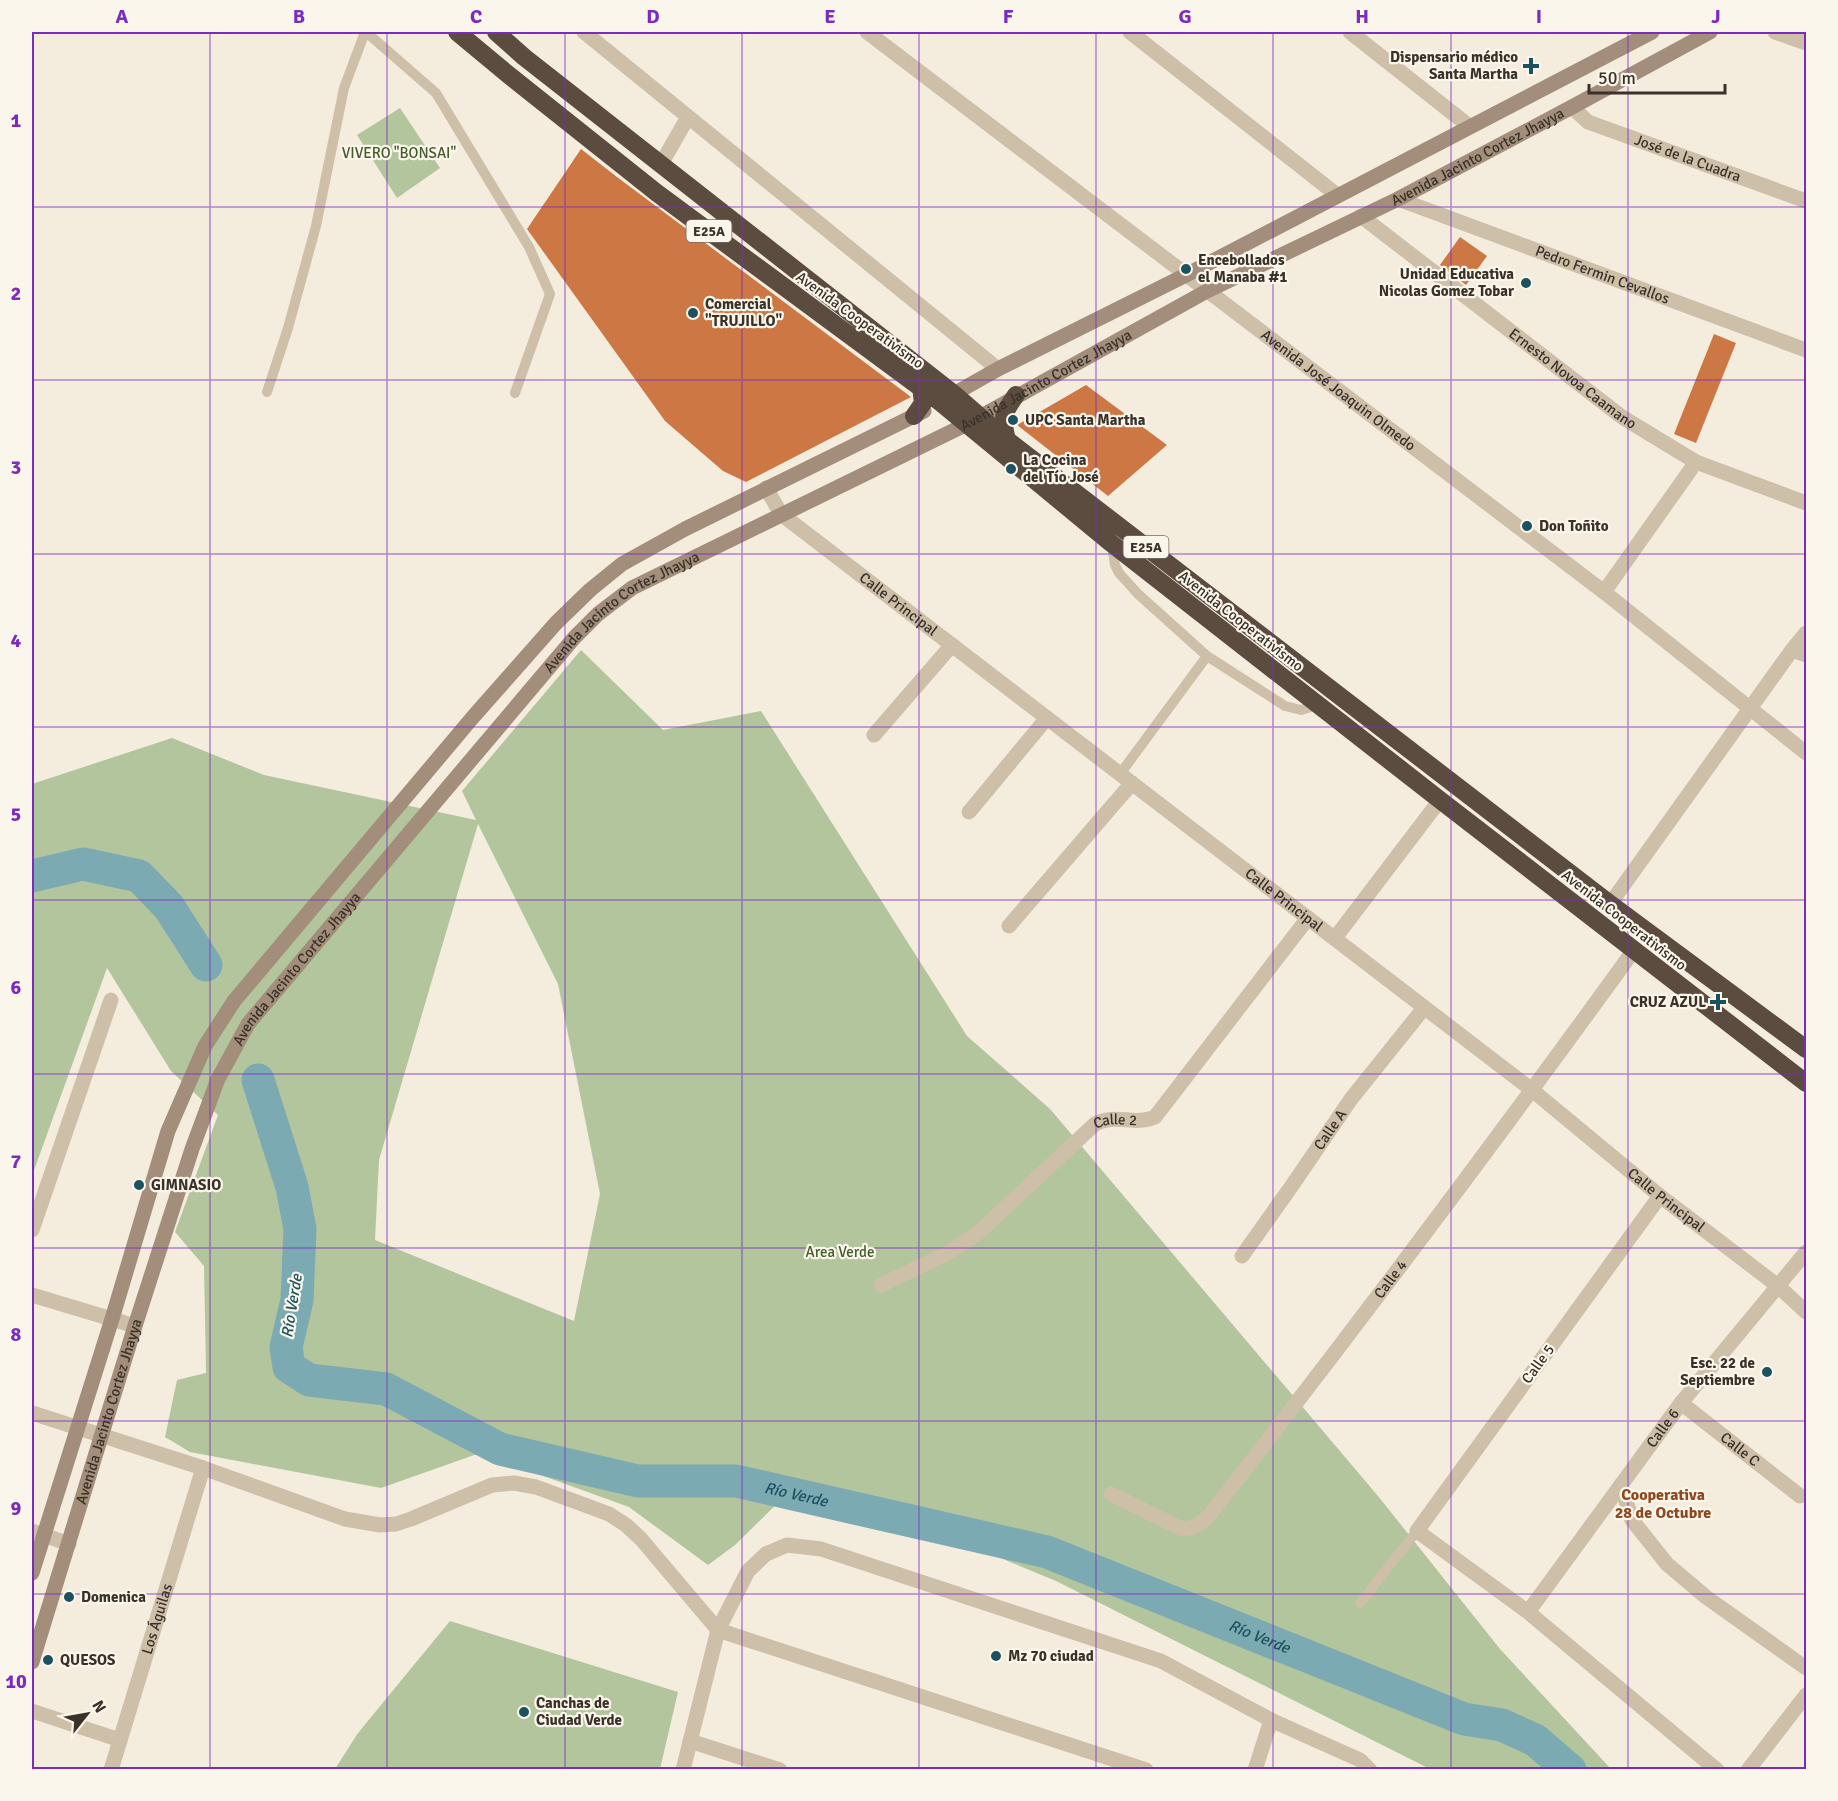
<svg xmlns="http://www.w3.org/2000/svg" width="1838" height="1801" font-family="Signika,sans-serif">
<rect width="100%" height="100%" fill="#f4edde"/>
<path fill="#b2c59d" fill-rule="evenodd" d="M400 108 440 168 397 198 357 135Z
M581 650 663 730 761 711 967 1036 1050 1109 1378 1496 1500 1649 1611 1769H1430L1056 1581 901 1517 789 1492 735 1545 708 1565 629 1507 480 1453 381 1488 190 1452 165 1437 177 1380 206 1373 204 1266 175 1232 218 1115 171 1071 107 968 32 1176V784L172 738 264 775 476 820 462 791ZM478 824 558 984 600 1194 574 1321 375 1240 379 1160Z
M450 1621 678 1692 660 1769H335L358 1733Z"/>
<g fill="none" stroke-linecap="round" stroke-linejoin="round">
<g stroke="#7baab3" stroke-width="33">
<path d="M32 876 83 864 139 876 169 907 206 965"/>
<path id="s1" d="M258 1080 292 1187 300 1229 297 1300 286 1347 289 1367 309 1380 386 1389 500 1449 638 1481H736L1047 1552 1464 1719 1502 1725 1535 1740 1570 1770"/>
</g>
</g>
<path fill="#cd7744" d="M581 149 617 177 911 397 746 482 723 471 665 421 527 229Z
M1460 237 1487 256 1466 285 1440 265Z
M1714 334 1736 343 1696 443 1674 434Z
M1086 385 1167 445 1108 496 1017 425Z"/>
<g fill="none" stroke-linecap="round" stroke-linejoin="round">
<path stroke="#cebfa9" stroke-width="10" d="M366 32 436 93 529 247 550 294 515 393
M267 392 288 328 316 226 344 88 365 32
M1112 545 1115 565 1119 573 1138 594 1207 656 1285 706 1301 710 1314 706 1322 707
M1120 774 1207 656
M1360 1603 1417 1531"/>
<g stroke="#cebfa9" stroke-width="15">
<path d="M584 32 998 369"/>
<path id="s2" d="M867 32 1604 592 1806 753"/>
<path d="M1130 32 1337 195"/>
<path d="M1350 32 1469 126"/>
<path d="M1775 32 1806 43"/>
<path id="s3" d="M1572 107 1588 122 1806 201"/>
<path d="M661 164 688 117"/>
<path id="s4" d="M1398 199 1806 350"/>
<path id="s5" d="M1361 216 1622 417 1696 462 1806 503"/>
<path id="s6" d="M766 488 781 514 1532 1090 1660 1196 1778 1286 1806 1312"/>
<path d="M1604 592 1696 462"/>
<path d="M1792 650 1806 655"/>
<path d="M874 735 952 645"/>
<path d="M969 812 1047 718"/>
<path d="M1610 904 1792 650 1806 633"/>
<path d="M1009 926 1132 783"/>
<path d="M1335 938 1440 800"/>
<path d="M1660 1196 1417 1531 1528 1612 1717 1770"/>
<path d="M32 1230 111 1000"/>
<path id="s7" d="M1242 1256 1291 1187 1351 1099 1424 1008"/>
<path id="s8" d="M881 1285 948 1253 978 1233 1095 1124C1115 1113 1135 1126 1155 1117L1308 918"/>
<path d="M32 1295 135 1326"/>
<path id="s9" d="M1681 1403 1800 1496"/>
<path d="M32 1413 203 1468 345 1519 380 1525 396 1524 411 1519 492 1485 514 1483 536 1487 609 1514 626 1525 641 1539 718 1630 1146 1770"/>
<path d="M1621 1485 1632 1520 1667 1564 1706 1597 1806 1668"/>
<path id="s10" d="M1111 1494 1180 1528C1192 1530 1199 1525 1208 1517 1353 1331 1495 1142 1634 950"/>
<path d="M32 1531 69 1544"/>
<path id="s11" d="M1528 1612 1681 1403 1806 1252"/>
<path d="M32 1711 120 1740"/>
<path d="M690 1741 780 1770"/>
<path id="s12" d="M111 1770 203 1468"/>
<path d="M683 1770 718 1630 748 1571 766 1554 787 1545 821 1549 1161 1661 1271 1720 1360 1760 1370 1770"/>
<path d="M1255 1770 1271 1720"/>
<path d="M1748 1770 1806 1695"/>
</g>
<g stroke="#a28e7a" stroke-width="15">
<path d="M945 399 998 369 1186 275 1652 32"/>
<path d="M32 1573 112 1319 168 1131 205 1046 234 1001 473 717 556 623 590 590 622 564 685 529 924 411"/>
<path id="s13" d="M32 1662 135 1326 192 1149 218 1079 248 1024 574 638 598 614 632 588 967 424 1207 291 1398 199 1572 107 1710 32"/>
</g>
<path stroke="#5c4c40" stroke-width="18" d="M457 32 510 76 657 193 940 402 1111 543 1440 800 1806 1083
M496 32 524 57 954 394 1007 440 1610 904 1806 1049
M914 416 923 403 921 387
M1007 440C1001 417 1003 413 1016 395"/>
</g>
<path fill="none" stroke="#7b2cbf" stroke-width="1.5" stroke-opacity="0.55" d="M210 32V1770M387 32V1770M565 32V1770M742 32V1770M919 32V1770M1096 32V1770M1273 32V1770M1451 32V1770M1628 32V1770M32 207H1806M32 380H1806M32 554H1806M32 727H1806M32 900H1806M32 1074H1806M32 1248H1806M32 1421H1806M32 1594H1806"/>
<g fill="#1c525f" stroke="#fbf6eb" stroke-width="2">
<path d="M1528 57h6v6h6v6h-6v6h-6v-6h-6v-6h6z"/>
<circle cx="1186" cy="269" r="6"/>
<circle cx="1526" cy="283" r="6"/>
<circle cx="693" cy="313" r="6"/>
<circle cx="1013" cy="420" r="6"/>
<circle cx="1011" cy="469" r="6"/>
<circle cx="1527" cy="526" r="6"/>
<path d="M1715 993h6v6h6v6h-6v6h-6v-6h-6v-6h6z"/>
<circle cx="139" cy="1185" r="6"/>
<circle cx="1767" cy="1372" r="6"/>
<circle cx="69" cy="1597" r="6"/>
<circle cx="996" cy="1656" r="6"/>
<circle cx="48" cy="1660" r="6"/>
<circle cx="524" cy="1712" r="6"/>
</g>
<g text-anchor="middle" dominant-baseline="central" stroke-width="4.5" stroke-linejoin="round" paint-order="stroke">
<g fill="#fbf6eb" stroke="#746c63" stroke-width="1.5">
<rect x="686.5" y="220" width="45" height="22" rx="4.5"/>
<rect x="1123.5" y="536" width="45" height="22" rx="4.5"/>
</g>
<g font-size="14" font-weight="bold" fill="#3a3129">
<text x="709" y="231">E25A</text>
<text x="1146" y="547">E25A</text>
</g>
<g font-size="15" font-weight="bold" fill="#3a3129" stroke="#fbf6eb" text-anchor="start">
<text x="1518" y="57" text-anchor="end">Dispensario médico<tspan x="1518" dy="17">Santa Martha</tspan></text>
<text x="1198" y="260">Encebollados<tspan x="1198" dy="17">el Manaba #1</tspan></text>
<text x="1514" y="274" text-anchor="end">Unidad Educativa<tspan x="1514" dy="17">Nicolas Gomez Tobar</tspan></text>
<text x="705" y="304">Comercial<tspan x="705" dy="17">"TRUJILLO"</tspan></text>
<text x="1025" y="420">UPC Santa Martha</text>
<text x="1023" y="460">La Cocina<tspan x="1023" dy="17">del Tío José</tspan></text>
<text x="1539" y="526">Don Toñito</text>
<text x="1706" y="1002" text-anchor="end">CRUZ AZUL</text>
<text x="151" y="1185">GIMNASIO</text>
<text x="1755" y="1363" text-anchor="end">Esc. 22 de<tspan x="1755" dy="17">Septiembre</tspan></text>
<text x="81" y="1597">Domenica</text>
<text x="1008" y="1656">Mz 70 ciudad</text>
<text x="60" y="1660">QUESOS</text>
<text x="536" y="1703">Canchas de<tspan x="536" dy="17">Ciudad Verde</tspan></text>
</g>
<g font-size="15" fill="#435a2b" stroke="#fbf6eb">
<text x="399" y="153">VIVERO "BONSAI"</text>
<text x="840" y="1252">Area Verde</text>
</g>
<g font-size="15" fill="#3a3129" stroke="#fbf6eb">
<text stroke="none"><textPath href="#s13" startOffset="2206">Avenida Jacinto Cortez Jhayya</textPath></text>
<text stroke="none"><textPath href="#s3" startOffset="128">José de la Cuadra</textPath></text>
<text stroke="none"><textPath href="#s4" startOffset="218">Pedro Fermin Cevallos</textPath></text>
<text transform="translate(860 320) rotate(36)">Avenida Cooperativismo</text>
<text stroke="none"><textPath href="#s5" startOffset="267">Ernesto Novoa Caamano</textPath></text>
<text stroke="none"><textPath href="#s13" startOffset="1720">Avenida Jacinto Cortez Jhayya</textPath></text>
<text stroke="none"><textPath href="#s2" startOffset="592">Avenida José Joaquin Olmedo</textPath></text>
<text stroke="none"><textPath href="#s6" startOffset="178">Calle Principal</textPath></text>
<text stroke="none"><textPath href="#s13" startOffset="1234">Avenida Jacinto Cortez Jhayya</textPath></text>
<text transform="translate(1241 621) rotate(38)">Avenida Cooperativismo</text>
<text stroke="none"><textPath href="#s6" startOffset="664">Calle Principal</textPath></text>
<text transform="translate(1624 920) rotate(38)">Avenida Cooperativismo</text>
<text stroke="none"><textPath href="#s13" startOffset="748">Avenida Jacinto Cortez Jhayya</textPath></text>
<text stroke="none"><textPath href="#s8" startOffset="291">Calle 2</textPath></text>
<text stroke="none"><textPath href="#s7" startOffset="154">Calle A</textPath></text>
<text stroke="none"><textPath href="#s6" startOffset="1150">Calle Principal</textPath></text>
<text stroke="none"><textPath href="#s10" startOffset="408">Calle 4</textPath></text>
<text transform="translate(1538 1364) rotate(-54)">Calle 5</text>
<text stroke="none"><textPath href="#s13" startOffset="262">Avenida Jacinto Cortez Jhayya</textPath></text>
<text stroke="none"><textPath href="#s11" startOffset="228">Calle 6</textPath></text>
<text stroke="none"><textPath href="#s9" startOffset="75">Calle C</textPath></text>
<text stroke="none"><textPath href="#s12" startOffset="158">Los Águilas</textPath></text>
</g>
<g font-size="16" font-style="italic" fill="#1c525f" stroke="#fbf6eb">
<text transform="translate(292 1306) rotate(-81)">Río Verde</text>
<text stroke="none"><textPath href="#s1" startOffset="826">Río Verde</textPath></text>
<text stroke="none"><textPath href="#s1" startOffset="1312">Río Verde</textPath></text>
</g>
<g font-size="16" font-weight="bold" fill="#8f471d" stroke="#fbf6eb">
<text x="1663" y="1495">Cooperativa<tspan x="1663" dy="18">28 de Octubre</tspan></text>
</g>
</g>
<rect width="1838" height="1801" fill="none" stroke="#fbf6eb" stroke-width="66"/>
<g transform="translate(87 1714) rotate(59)" stroke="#fbf6eb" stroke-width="4.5" paint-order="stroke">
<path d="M0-4.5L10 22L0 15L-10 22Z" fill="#3a3129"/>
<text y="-9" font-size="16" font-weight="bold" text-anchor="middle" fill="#3a3129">N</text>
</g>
<path d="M1589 84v9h136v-9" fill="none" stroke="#3a3129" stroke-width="3"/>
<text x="1598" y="84" font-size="18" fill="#3a3129" stroke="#fbf6eb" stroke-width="4.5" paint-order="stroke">50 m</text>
<rect x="33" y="33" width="1772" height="1735" fill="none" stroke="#7b2cbf" stroke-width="2"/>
<g font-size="20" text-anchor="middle" font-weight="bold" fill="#7b2cbf">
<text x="122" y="23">A</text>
<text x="299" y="23">B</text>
<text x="476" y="23">C</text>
<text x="653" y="23">D</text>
<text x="830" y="23">E</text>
<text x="1008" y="23">F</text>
<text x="1185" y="23">G</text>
<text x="1362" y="23">H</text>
<text x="1539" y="23">I</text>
<text x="1716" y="23">J</text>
<text x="16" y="127">1</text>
<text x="16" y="300">2</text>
<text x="16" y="474">3</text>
<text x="16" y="647">4</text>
<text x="16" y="821">5</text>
<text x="16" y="994">6</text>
<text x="16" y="1168">7</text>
<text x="16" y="1341">8</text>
<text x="16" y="1515">9</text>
<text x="16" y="1688">10</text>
</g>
</svg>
